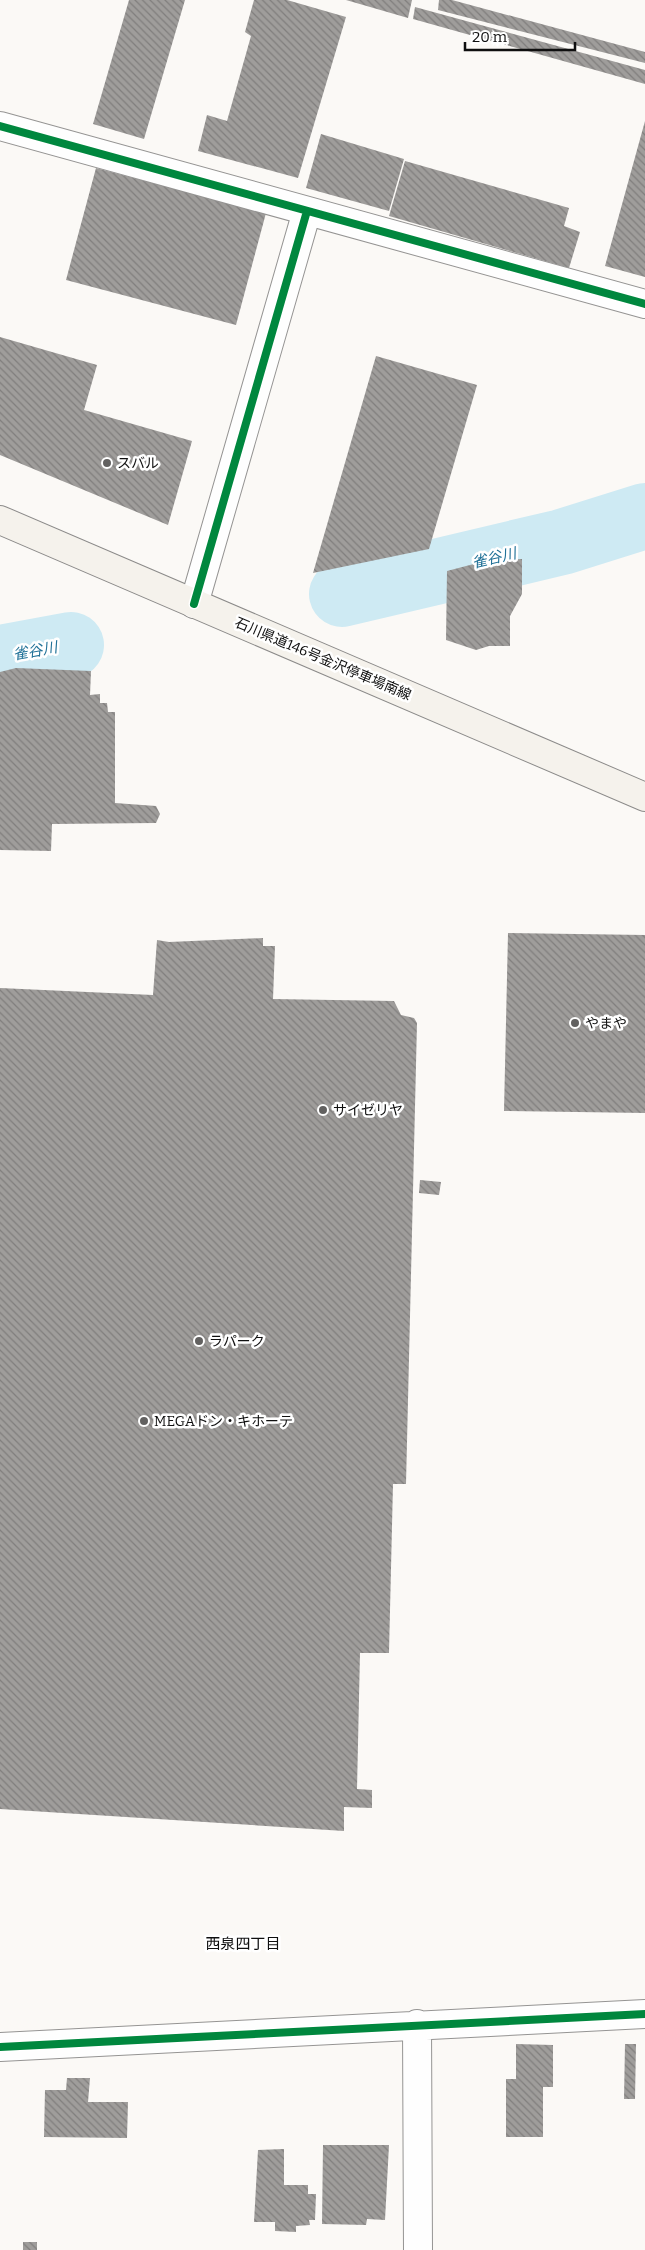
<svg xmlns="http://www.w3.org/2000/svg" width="645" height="2250" font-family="Bitter,'Noto Sans JP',serif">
<defs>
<pattern id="building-back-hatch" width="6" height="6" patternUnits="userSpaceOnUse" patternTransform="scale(1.25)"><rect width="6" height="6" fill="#9f9d9b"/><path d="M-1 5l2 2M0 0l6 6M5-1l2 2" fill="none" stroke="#807e7d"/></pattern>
</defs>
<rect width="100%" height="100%" fill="#fbf9f6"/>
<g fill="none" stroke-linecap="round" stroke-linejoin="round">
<path stroke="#ceeaf3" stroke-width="66" d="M342 594 562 542 645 516
M0 658 71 645"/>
</g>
<path fill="url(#building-back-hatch)" d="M129 0H185L144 139 93 124Z
M254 0H287L346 17 298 178 198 151 207 115 227 121 251 36 245 32Z
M346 0H412L408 18Z
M439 0H452L645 52V63L438 10Z
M415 7 645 70V84L413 19Z
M645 121V277L605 266Z
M321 134 404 159 389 211 306 188Z
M405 161 569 208 564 226 580 232 569 268 389 216Z
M96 168 266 213 236 325 66 280Z
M0 337 97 365 84 410 192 441 168 525 0 455Z
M376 356 477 385 429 549 313 573Z
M522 559V594L510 616V646H489L476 650 446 640 447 571 489 560Z
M16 668 91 671 90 695 100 694V703H107L108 712H115V803L156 806 160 814 156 823 52 824 51 851 0 850V672Z
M508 933 645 935V1113L504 1111Z
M263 938V946H275L273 999 394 1001 401 1015 414 1018 417 1023 406 1484H393L389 1653H360L357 1789 372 1790V1808L344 1807V1831L0 1809V988L153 995 157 940 169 942Z
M420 1180 441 1182 439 1195 419 1193Z
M516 2044 553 2045V2087H543V2137H506V2079H516Z
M625 2044H636L635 2099H624Z
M67 2078H90L88 2102H128L127 2138 44 2137 45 2090H66Z
M323 2145H389L385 2220 367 2219 366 2225 322 2224Z
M284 2149V2185H308V2194H316L315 2220H309L310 2225 296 2226V2232L275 2231V2222H254L258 2150Z
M23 2242H37V2250H23Z"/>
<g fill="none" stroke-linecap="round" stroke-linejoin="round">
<g stroke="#959493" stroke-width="30">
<path id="street" d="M0 126 645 304
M194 604 307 211
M417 2024 418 2250
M0 2047 645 2014"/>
</g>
<g stroke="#8c8b8a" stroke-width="30">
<path id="secondary" d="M0 520 645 797"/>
</g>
<use href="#street" stroke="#fefefe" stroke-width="28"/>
<use href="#secondary" stroke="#f5f2ec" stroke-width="28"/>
<g stroke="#fff" stroke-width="11">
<path id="cycleway" d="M0 126 645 304
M194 604 307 211
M0 2047 645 2014"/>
</g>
<use href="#cycleway" stroke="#00873e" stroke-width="8"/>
</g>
<g fill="#626160" stroke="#fff" stroke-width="2">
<circle cx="107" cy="463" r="5"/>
<circle cx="575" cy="1023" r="5"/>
<circle cx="323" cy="1110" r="5"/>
<circle cx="199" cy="1341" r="5"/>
<circle cx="144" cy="1421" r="5"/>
</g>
<g text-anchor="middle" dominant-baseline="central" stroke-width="5" stroke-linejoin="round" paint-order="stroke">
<g font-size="14" fill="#0f0f0f" stroke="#fff" text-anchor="start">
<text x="117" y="463">スバル</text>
<text x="585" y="1023">やまや</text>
<text x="333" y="1110">サイゼリヤ</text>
<text x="209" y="1341">ラパーク</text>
<text x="154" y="1421">MEGAドン・キホーテ</text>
</g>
<g font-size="14" fill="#0f0f0f" stroke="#fff">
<text transform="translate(323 659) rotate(23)">石川県道146号金沢停車場南線</text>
</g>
<g font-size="15" font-style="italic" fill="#227298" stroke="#fff">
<text transform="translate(494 558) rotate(-13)">雀谷川</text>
<text transform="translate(35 651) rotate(-10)">雀谷川</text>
</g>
<g font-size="15" fill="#0f0f0f" stroke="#fff">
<text x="243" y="1944">西泉四丁目</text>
</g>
</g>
<path d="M465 42v8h110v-8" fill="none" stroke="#0f0f0f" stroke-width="2.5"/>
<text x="472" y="42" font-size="15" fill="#0f0f0f" stroke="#ffffff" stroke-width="4" paint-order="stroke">20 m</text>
</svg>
